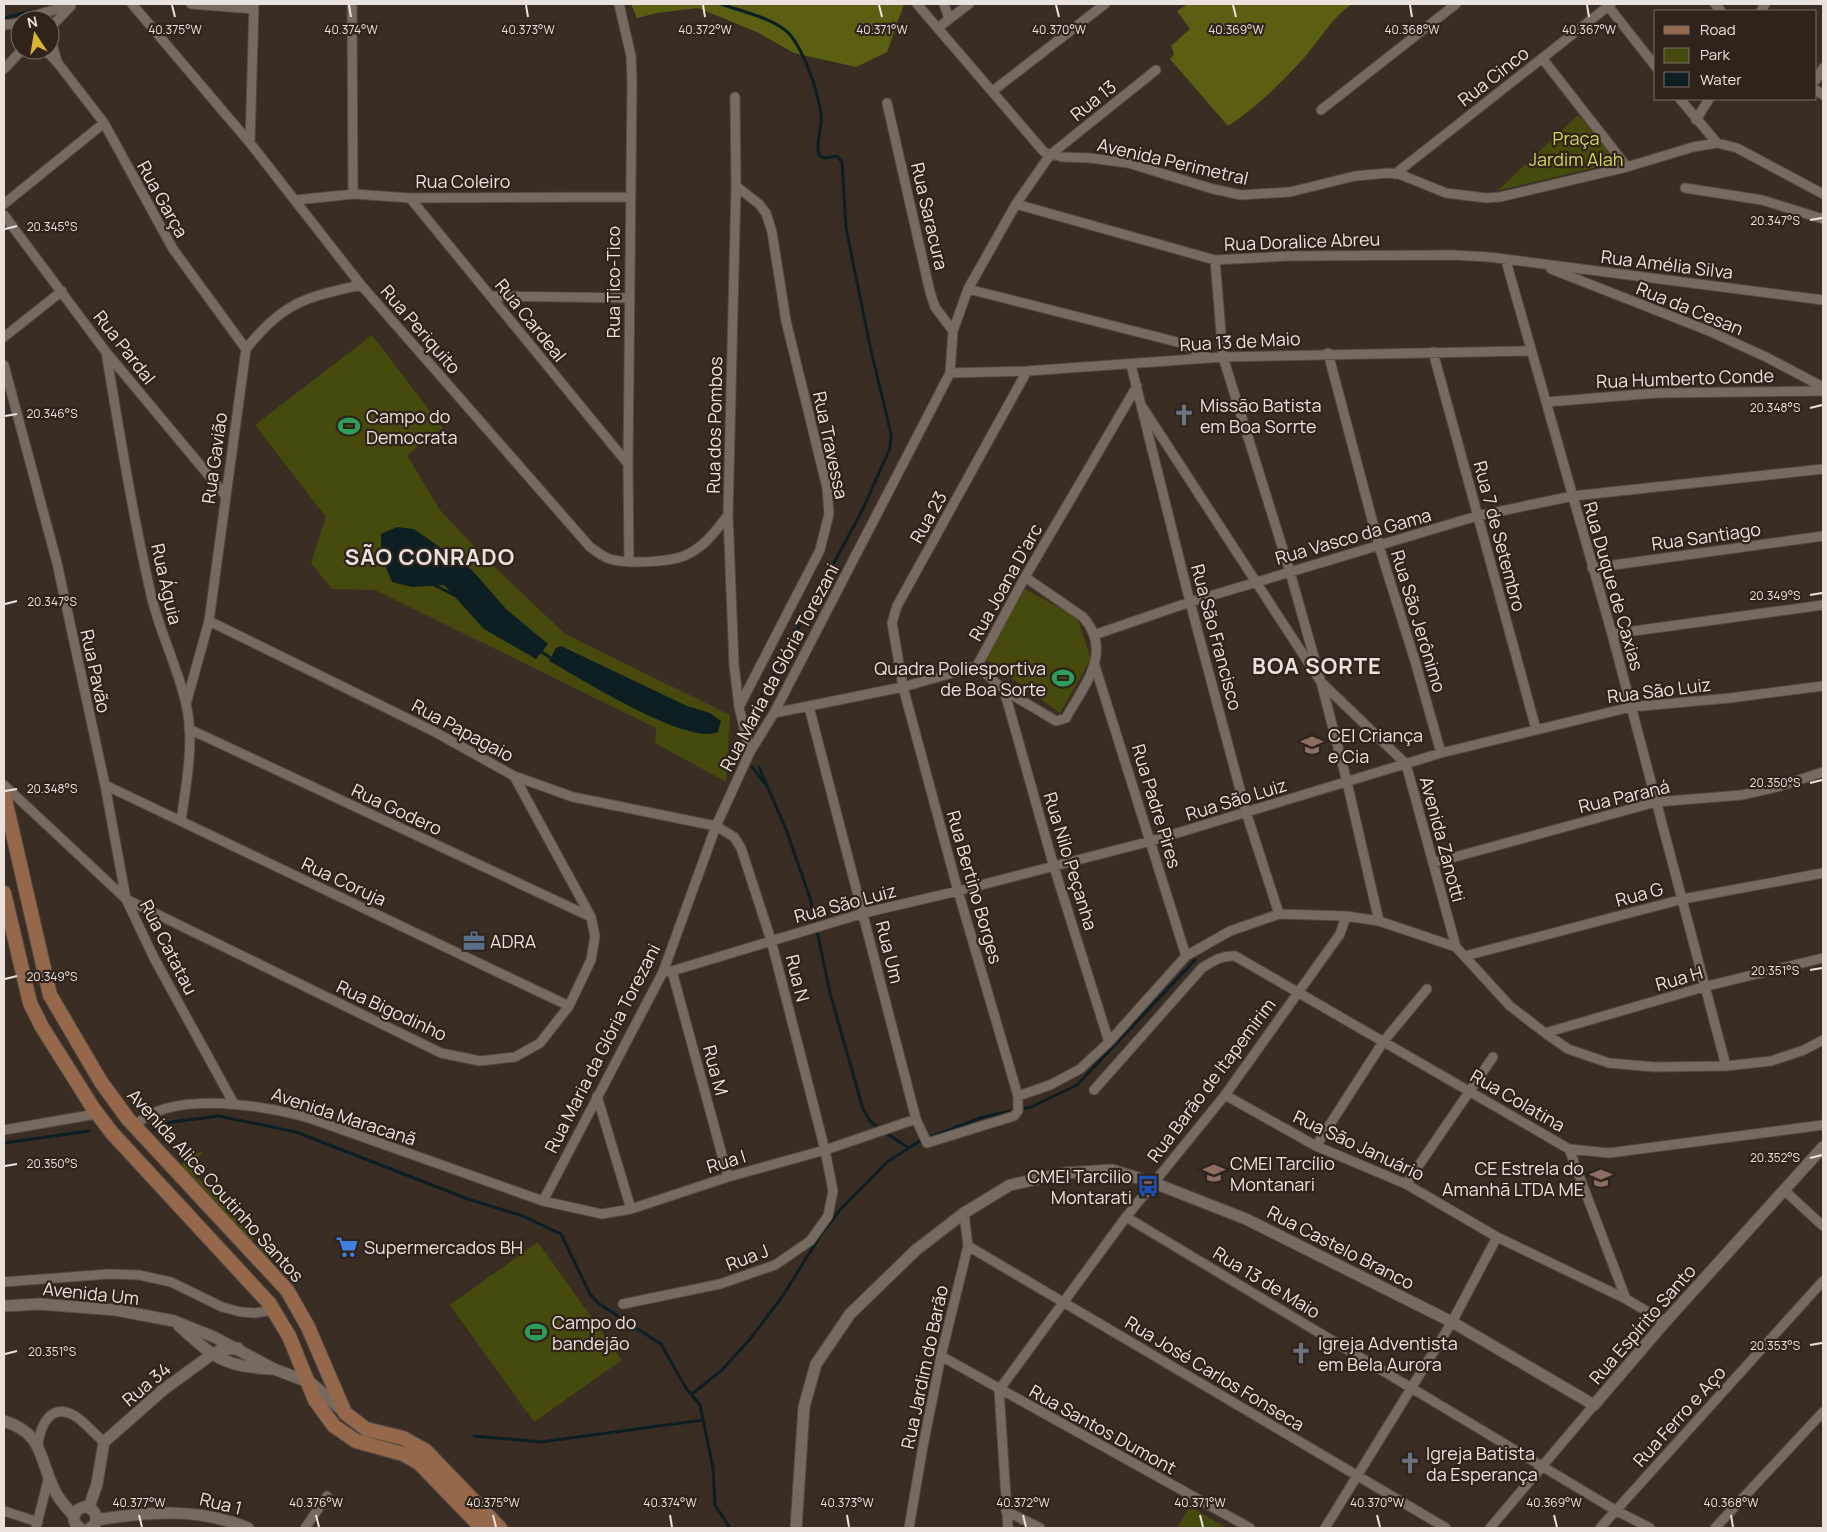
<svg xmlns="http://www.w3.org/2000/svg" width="1827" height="1532" font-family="Manrope,sans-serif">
<rect width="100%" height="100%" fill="#392d24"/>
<path fill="#464a0c" d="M1578 115 1619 162 1497 191Z
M372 335 443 428 407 455 440 510 484 557 565 634 730 715 726 782 655 743 656 728 375 590 332 589 311 563 326 517 255 425Z
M1025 589 1077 617 1091 659 1060 713 985 659Z
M203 1151 194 1164 195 1177 207 1184 206 1189 229 1198 225 1211 239 1220 237 1224 256 1231 252 1243 274 1252 269 1263 183 1168 182 1164 190 1156Z
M538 1242 622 1360 534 1422 450 1305Z
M1190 1506 1226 1528H1177Z"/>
<path fill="#5b5f12" d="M631 4H904L887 52 856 67 794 53 759 33 698 8 657 13 637 18Z
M1188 4H1352C1331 18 1320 40 1303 59 1283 81 1253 111 1228 126L1170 59 1174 54 1171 46 1190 29 1177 11Z"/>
<path fill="#0e1f24" d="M397 527 414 529 471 569 507 610 548 644 536 659 484 629 444 585 412 587 392 582 381 556V534Z
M561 646 687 706 710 713 721 721 718 732C687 746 580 678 549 661L556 648Z"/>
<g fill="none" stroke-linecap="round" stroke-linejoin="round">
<path stroke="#0e1f24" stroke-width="3" d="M721 4C741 11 768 17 785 30 802 43 818 92 821 114 823 128 815 141 819 155L824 158 837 156 842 162 846 228 870 346 891 434 890 448 862 511 753 712
M4 18 37 10
M430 583 458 597
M540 651 554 660
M752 767 766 785
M759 767 787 832 810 898 830 993 863 1109 870 1121 880 1129
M154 1130 171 1122 219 1116 296 1132 468 1199 523 1216 561 1234 590 1294 598 1303 661 1344 686 1388 700 1405 713 1468 715 1505 730 1528
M885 1132 907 1147
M4 1143 89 1131
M692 1394 722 1370 750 1339 782 1297 822 1233 841 1209 887 1162 920 1141 983 1117 1031 1107 1077 1085 1195 960
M474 1436 541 1442 703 1420"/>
<g stroke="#554a43" stroke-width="11">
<path id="minor" d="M132 4 250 143 361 285 590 547C596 551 603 557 610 559 628 564 673 563 690 553 706 545 717 529 728 515
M191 4 254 9
M352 4 353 194
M619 4 631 56 632 81 628 464 629 562
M917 4 1044 152 1062 157 1090 158 1128 163 1213 189 1241 195 1290 192 1355 176 1388 173 1399 174 1446 193 1486 198 1500 197 1627 167 1693 147 1717 143 1737 148 1823 194
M944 4 949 19
M1715 4 1721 11
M1608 6 1656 67
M1761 11 1765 4
M36 15 71 5
M26 20 36 15 47 20
M4 25 20 23
M939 27 969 4
M50 28 71 6
M50 37 57 61
M45 50 57 62 104 123 173 249 246 349
M1542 58 1627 167
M4 69 22 50
M1816 80 1823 68
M994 90 1105 4
M1816 90 1823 95
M735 97 736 186 728 515 734 665 739 707 750 752
M1680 99 1717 143
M887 103 930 292 935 307 953 331
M1321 110 1456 4
M1696 120 1709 99
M250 143 254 4
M1395 174 1611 4
M736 186 759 204 766 213 772 232 786 321 827 488 829 514 820 550 739 707
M1685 188 1762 200 1823 219
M410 198 628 464
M296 200 353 194 410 198 630 197
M4 204 104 123
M1016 204 1215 260 1289 256 1452 255 1489 257 1823 300
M4 215 106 352 225 495
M1215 260 1223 357 1290 572 1321 682 1347 782 1379 921
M1506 261 1612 634 1726 1066
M1551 269 1709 331 1766 357 1823 387
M968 289 1181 343 1208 358
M490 296 630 298
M4 337 62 291
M106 352C120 435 133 518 152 599 161 635 178 668 186 704 195 742 186 784 181 821
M1433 352 1536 729
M1328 353 1379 546 1415 661 1441 753
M4 365 57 563 105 785 126 899
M1131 365 1190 602 1246 812 1279 914
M950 373 1027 371 1223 357 1531 351
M1547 402 1656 393 1823 391
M1143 408 1321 682 1406 764 1456 947
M1592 568 1823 536
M209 621 435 732 514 776 573 797 716 826 734 837 741 848 771 940 825 1150 833 1191 828 1216 810 1241 775 1265 720 1284 623 1304
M1612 634 1823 605
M1094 635 1190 602 1477 516 1573 496 1823 469
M977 666 1004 690 1056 721 1066 718C1084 685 1114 652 1083 617L1025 577
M1095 666 1186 956
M1004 690 1054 867 1109 1042
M186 704 209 621 246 349C282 303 305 297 361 285
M809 707 916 1119 927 1143 1014 1116 1018 1111V1096L958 891 903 687 892 623 897 606 1027 371
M774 713 903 687 977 666 1025 577 1137 386
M189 729 591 917
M4 785 126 899 154 958 234 1104
M105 785 569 1006
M1433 863 1656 802 1742 795 1777 787 1823 772
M126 899 441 1053 480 1061 515 1057 540 1043 569 1006 591 960 595 936 591 917 514 776
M1465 956 1683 899 1823 873
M672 971 728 1177
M663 972 672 971 864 913 958 891 1151 841 1441 753 1631 707 1730 698 1823 686
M1545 1033 1707 986 1823 958
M1094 1090 1202 968C1213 961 1222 955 1235 956L1569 1149 1609 1153 1823 1125
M1225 1095 1316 1146 1406 1184 1497 1237 1626 1299 1665 1322
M597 1096 631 1209
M1018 1096 1050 1085 1080 1069 1109 1042 1186 956 1230 931 1279 914 1346 916 1379 921 1456 947 1510 1006 1545 1033 1568 1049 1609 1063 1655 1067 1726 1066 1771 1061 1804 1050 1823 1040
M135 1126C170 1088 271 1106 315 1120L543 1201 602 1214 631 1209 728 1177 825 1150 916 1119
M4 1130 96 1114
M1316 1146 1383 1042 1427 989
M1569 1149 1626 1299
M1406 1184 1493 1057
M1785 1191 1823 1226
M543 1201 663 972 716 826 750 752 774 713 950 373 953 331 968 289 1016 204 1050 155 1156 70
M1126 1217 1615 1510 1650 1528
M968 1246 1446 1528
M4 1282 109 1274 139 1275 171 1282 222 1307 241 1312 255 1313 274 1310
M941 1356 1250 1528
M38 1445C40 1425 51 1402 75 1416 86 1423 94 1434 104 1442
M4 1511 38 1522
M1006 1511 1040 1528
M36 1528 49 1476
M305 1528 327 1496
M909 1528 923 1446 941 1356 968 1246 964 1213
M1008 1528 999 1390 1126 1217 1225 1095 1340 934 1346 916
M1325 1528 1452 1322 1497 1237
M1490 1528 1594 1405
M1600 1528 1823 1281
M1715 1528 1823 1412"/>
</g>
<g stroke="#554a43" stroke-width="13">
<path id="tertiary" d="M4 1306 39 1304 116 1310 174 1321 214 1337 274 1369 311 1383 342 1410
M179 1326C214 1357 223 1367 272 1369
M4 1421C45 1434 38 1458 55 1491 59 1500 67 1508 74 1516
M89 1507 97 1484 104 1442 163 1390 211 1355 221 1350 238 1348
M96 1520C148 1512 198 1507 248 1528
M80 1528C70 1521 73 1510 84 1507 94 1508 98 1515 95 1524L90 1528
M796 1528 804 1407 816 1364 850 1314 916 1250 964 1213 1010 1185 1065 1173 1112 1170 1154 1183 1246 1219 1452 1322 1594 1405 1665 1322 1823 1147"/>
</g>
<g stroke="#554a43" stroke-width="16">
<path id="secondary" d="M4 795 50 995 101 1082 128 1119 287 1290 308 1327 345 1413 366 1429 403 1438 426 1451 500 1528
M4 893 30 1003 42 1027 93 1108 112 1133 269 1303 289 1336 315 1400 334 1426 356 1441 403 1454 419 1463 482 1528"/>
</g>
<use href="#minor" stroke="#776a60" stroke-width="9"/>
<use href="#tertiary" stroke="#776a60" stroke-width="11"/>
<use href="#secondary" stroke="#96684b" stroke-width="14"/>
</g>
<path fill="none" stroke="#eae2dc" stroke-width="2" d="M172 5 175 17M349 5 351 17M526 5 528 17M703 5 705 17M879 5 882 17M1056 5 1059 17M1233 5 1236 17M1410 5 1412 17M1587 5 1589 17M1810 220 1822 218M5 229 17 226M1810 408 1822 405M5 416 17 414M1810 595 1822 593M5 604 17 601M1810 783 1822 780M5 791 17 789M1810 970 1822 968M5 979 17 976M1810 1158 1822 1155M5 1166 17 1164M1810 1345 1822 1343M5 1354 17 1351M139 1515 142 1527M316 1515 319 1527M493 1515 496 1527M670 1515 672 1527M847 1515 849 1527M1023 1515 1026 1527M1200 1515 1203 1527M1377 1515 1380 1527M1554 1515 1557 1527M1731 1515 1733 1527"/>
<defs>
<g id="church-bare" transform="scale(1.725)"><path d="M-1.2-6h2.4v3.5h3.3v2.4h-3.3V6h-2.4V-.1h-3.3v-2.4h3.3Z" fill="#6b7280" stroke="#2f231b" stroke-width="2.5" paint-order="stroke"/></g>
<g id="stadium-bare" transform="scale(1.725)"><path d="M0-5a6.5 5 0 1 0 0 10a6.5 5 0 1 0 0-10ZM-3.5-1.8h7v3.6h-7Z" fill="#2e9e5b" stroke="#2f231b" stroke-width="2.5" paint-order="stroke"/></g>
<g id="school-bare" transform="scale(1.725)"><path d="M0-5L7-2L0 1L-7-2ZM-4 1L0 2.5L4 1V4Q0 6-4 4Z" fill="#8d6e63" stroke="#2f231b" stroke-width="2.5" paint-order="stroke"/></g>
<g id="office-bare" transform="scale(1.725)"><path d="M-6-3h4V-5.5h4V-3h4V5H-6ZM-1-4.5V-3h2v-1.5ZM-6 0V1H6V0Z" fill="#5c6f8a" stroke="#2f231b" stroke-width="2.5" paint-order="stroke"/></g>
<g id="bus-bare" transform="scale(1.725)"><path d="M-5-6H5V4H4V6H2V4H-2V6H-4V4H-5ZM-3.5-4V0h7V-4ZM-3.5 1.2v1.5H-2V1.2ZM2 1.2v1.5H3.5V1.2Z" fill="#1a4fb4" stroke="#2f231b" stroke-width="2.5" paint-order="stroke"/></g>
<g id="supermarket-bare" transform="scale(1.725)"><path d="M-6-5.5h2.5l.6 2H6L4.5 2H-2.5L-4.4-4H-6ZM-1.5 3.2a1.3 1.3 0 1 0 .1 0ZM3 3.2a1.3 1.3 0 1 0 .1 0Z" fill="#3f7fe0" stroke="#2f231b" stroke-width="2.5" paint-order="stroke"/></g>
</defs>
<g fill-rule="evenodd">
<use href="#church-bare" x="1184" y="415"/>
<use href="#stadium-bare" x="349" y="426"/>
<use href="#stadium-bare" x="1063" y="678"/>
<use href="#school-bare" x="1312" y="745"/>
<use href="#office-bare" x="474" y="941"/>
<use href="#school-bare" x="1214" y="1173"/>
<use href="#school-bare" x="1601" y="1178"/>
<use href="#bus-bare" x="1148" y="1186"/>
<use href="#supermarket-bare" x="347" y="1247"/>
<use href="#stadium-bare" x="536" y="1332"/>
<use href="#church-bare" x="1301" y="1353"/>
<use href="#church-bare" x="1410" y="1463"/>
</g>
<g text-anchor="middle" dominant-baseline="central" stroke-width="4.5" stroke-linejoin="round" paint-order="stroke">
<g font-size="18" fill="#eae2dc" stroke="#2f231b">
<text transform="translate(1493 76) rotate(-38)">Rua Cinco</text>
<text transform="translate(1093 100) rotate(-39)">Rua 13</text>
<text transform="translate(1173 161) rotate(13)">Avenida Perimetral</text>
<text x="463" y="181">Rua Coleiro</text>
<text transform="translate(163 199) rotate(61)">Rua Garça</text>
<text transform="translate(930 216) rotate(77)">Rua Saracura</text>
<text transform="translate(1302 241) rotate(-2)">Rua Doralice Abreu</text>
<text transform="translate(1667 264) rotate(7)">Rua Amélia Silva</text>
<text transform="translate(613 282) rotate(-90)">Rua Tico-Tico</text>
<text transform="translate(1690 308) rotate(22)">Rua da Cesan</text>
<text transform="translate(531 320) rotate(51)">Rua Cardeal</text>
<text transform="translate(421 329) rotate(49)">Rua Periquito</text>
<text transform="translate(1240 341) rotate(-3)">Rua 13 de Maio</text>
<text transform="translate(125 347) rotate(52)">Rua Pardal</text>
<text transform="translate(1685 378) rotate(-2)">Rua Humberto Conde</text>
<text transform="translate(714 425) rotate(-89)">Rua dos Pombos</text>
<text transform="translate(831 445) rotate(78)">Rua Travessa</text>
<text transform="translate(214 458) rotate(-82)">Rua Gavião</text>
<text transform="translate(928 517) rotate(-61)">Rua 23</text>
<text transform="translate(1353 536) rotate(-16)">Rua Vasco da Gama</text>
<text transform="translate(1500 536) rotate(75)">Rua 7 de Setembro</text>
<text transform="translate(1706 536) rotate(-8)">Rua Santiago</text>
<text transform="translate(1005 582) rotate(-61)">Rua Joana D'arc</text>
<text transform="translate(167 584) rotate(77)">Rua Águia</text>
<text transform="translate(1614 586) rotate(74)">Rua Duque de Caxias</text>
<text transform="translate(1419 621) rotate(73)">Rua São Jerônimo</text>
<text transform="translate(1217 637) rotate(75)">Rua São Francisco</text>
<text transform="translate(779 667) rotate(-62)">Rua Maria da Glória Torezani</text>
<text transform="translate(96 671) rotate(78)">Rua Pavão</text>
<text transform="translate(1659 690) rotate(-7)">Rua São Luiz</text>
<text transform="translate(463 730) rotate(28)">Rua Papagaio</text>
<text transform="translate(1624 796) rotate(-13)">Rua Paraná</text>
<text transform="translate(1236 799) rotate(-17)">Rua São Luiz</text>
<text transform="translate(1157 806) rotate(73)">Rua Padre Pires</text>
<text transform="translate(397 809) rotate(25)">Rua Godero</text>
<text transform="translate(1443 839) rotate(75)">Avenida Zanotti</text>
<text transform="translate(1071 861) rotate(73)">Rua Nilo Peçanha</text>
<text transform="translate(344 881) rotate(25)">Rua Coruja</text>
<text transform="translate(975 887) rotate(74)">Rua Bertino Borges</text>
<text transform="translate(1639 894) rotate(-15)">Rua G</text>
<text transform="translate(845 903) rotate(-15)">Rua São Luiz</text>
<text transform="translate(169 947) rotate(63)">Rua Catatau</text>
<text transform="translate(890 952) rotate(76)">Rua Um</text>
<text transform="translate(798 978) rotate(76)">Rua N</text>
<text transform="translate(1679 978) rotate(-16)">Rua H</text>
<text transform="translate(392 1010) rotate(25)">Rua Bigodinho</text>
<text transform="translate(602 1048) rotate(-63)">Rua Maria da Glória Torezani</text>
<text transform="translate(716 1070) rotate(75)">Rua M</text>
<text transform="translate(1211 1080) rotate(-53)">Rua Barão de Itapemirim</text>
<text transform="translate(1518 1100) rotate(30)">Rua Colatina</text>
<text transform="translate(344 1116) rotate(18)">Avenida Maracanã</text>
<text transform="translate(1359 1145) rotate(25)">Rua São Januário</text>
<text transform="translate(726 1161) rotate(-17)">Rua I</text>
<text transform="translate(216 1185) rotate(48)">Avenida Alice Coutinho Santos</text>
<text transform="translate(1341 1247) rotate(27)">Rua Castelo Branco</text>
<text transform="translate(747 1257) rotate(-21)">Rua J</text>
<text transform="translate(1267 1282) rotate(31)">Rua 13 de Maio</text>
<text transform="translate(91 1293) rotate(6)">Avenida Um</text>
<text transform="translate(1642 1324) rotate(-49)">Rua Espírito Santo</text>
<text transform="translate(924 1367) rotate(-78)">Rua Jardim do Barão</text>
<text transform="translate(1215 1373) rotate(31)">Rua José Carlos Fonseca</text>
<text transform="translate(146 1384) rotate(-40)">Rua 34</text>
<text transform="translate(1679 1416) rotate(-48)">Rua Ferro e Aço</text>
<text transform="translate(1103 1429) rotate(29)">Rua Santos Dumont</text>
<text transform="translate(221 1503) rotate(14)">Rua 1</text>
</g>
<g font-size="18" fill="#d2db5c" stroke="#2f231b">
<text x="1576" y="138">Praça<tspan x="1576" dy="21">Jardim Alah</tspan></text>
</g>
<g font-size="18" fill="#eae2dc" stroke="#2f231b" text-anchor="start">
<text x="1200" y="405">Missão Batista<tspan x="1200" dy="21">em Boa Sorrte</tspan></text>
<text x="366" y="416">Campo do<tspan x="366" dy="21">Democrata</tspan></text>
<text x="1046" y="668" text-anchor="end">Quadra Poliesportiva<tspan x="1046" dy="21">de Boa Sorte</tspan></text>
<text x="1328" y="735">CEI Criança<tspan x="1328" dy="21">e Cia</tspan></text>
<text x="490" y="941">ADRA</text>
<text x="1230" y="1163">CMEI Tarcílio<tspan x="1230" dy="21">Montanari</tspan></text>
<text x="1584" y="1168" text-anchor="end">CE Estrela do<tspan x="1584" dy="21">Amanhã LTDA ME</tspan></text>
<text x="1132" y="1176" text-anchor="end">CMEI Tarcilio<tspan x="1132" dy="21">Montarati</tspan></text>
<text x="364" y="1247">Supermercados BH</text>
<text x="552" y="1322">Campo do<tspan x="552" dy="21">bandejão</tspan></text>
<text x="1318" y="1343">Igreja Adventista<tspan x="1318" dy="21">em Bela Aurora</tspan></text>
<text x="1426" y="1453">Igreja Batista<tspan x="1426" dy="21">da Esperança</tspan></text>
</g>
<g font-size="22" font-weight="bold" letter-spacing="1" fill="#eae2dc" stroke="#2f231b">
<text x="430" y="557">SÃO CONRADO</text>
<text x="1317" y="666">BOA SORTE</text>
</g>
</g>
<g font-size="12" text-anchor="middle" fill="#eae2dc" stroke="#2f231b" stroke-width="4.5" stroke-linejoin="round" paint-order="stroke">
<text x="175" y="34">40.375°W</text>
<text x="351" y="34">40.374°W</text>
<text x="528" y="34">40.373°W</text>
<text x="705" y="34">40.372°W</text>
<text x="882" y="34">40.371°W</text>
<text x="1059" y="34">40.370°W</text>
<text x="1236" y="34">40.369°W</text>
<text x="1412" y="34">40.368°W</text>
<text x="1589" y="34">40.367°W</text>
<text x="1775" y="225">20.347°S</text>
<text x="52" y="231">20.345°S</text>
<text x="1775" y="412">20.348°S</text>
<text x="52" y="418">20.346°S</text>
<text x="1775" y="600">20.349°S</text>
<text x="52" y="606">20.347°S</text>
<text x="1775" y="787">20.350°S</text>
<text x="52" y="793">20.348°S</text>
<text x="1775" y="975">20.351°S</text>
<text x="52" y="981">20.349°S</text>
<text x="1775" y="1162">20.352°S</text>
<text x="52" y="1168">20.350°S</text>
<text x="1775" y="1350">20.353°S</text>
<text x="52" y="1356">20.351°S</text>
<text x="139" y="1507">40.377°W</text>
<text x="316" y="1507">40.376°W</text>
<text x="493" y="1507">40.375°W</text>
<text x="670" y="1507">40.374°W</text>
<text x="847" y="1507">40.373°W</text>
<text x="1023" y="1507">40.372°W</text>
<text x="1200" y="1507">40.371°W</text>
<text x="1377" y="1507">40.370°W</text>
<text x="1554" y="1507">40.369°W</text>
<text x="1731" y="1507">40.368°W</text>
</g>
<rect width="1827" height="1532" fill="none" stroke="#eae2dc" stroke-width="10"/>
<rect x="1654" y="10" width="162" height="90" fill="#2f231b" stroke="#7a6f68"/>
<rect x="1664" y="26" width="25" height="8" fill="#96684b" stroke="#7a6f68"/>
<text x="1700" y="35" font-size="15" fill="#eae2dc">Road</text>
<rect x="1664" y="48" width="25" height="15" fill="#464a0c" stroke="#7a6f68"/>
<text x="1700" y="60" font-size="15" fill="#eae2dc">Park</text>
<rect x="1664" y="72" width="25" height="15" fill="#0e1f24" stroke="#7a6f68"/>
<text x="1700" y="85" font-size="15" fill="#eae2dc">Water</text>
<g transform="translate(35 35) rotate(348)"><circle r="24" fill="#2f231b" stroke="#7a6f68"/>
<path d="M0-4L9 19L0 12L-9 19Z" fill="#d7b434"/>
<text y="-8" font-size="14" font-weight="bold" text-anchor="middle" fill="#eae2dc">N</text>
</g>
</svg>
